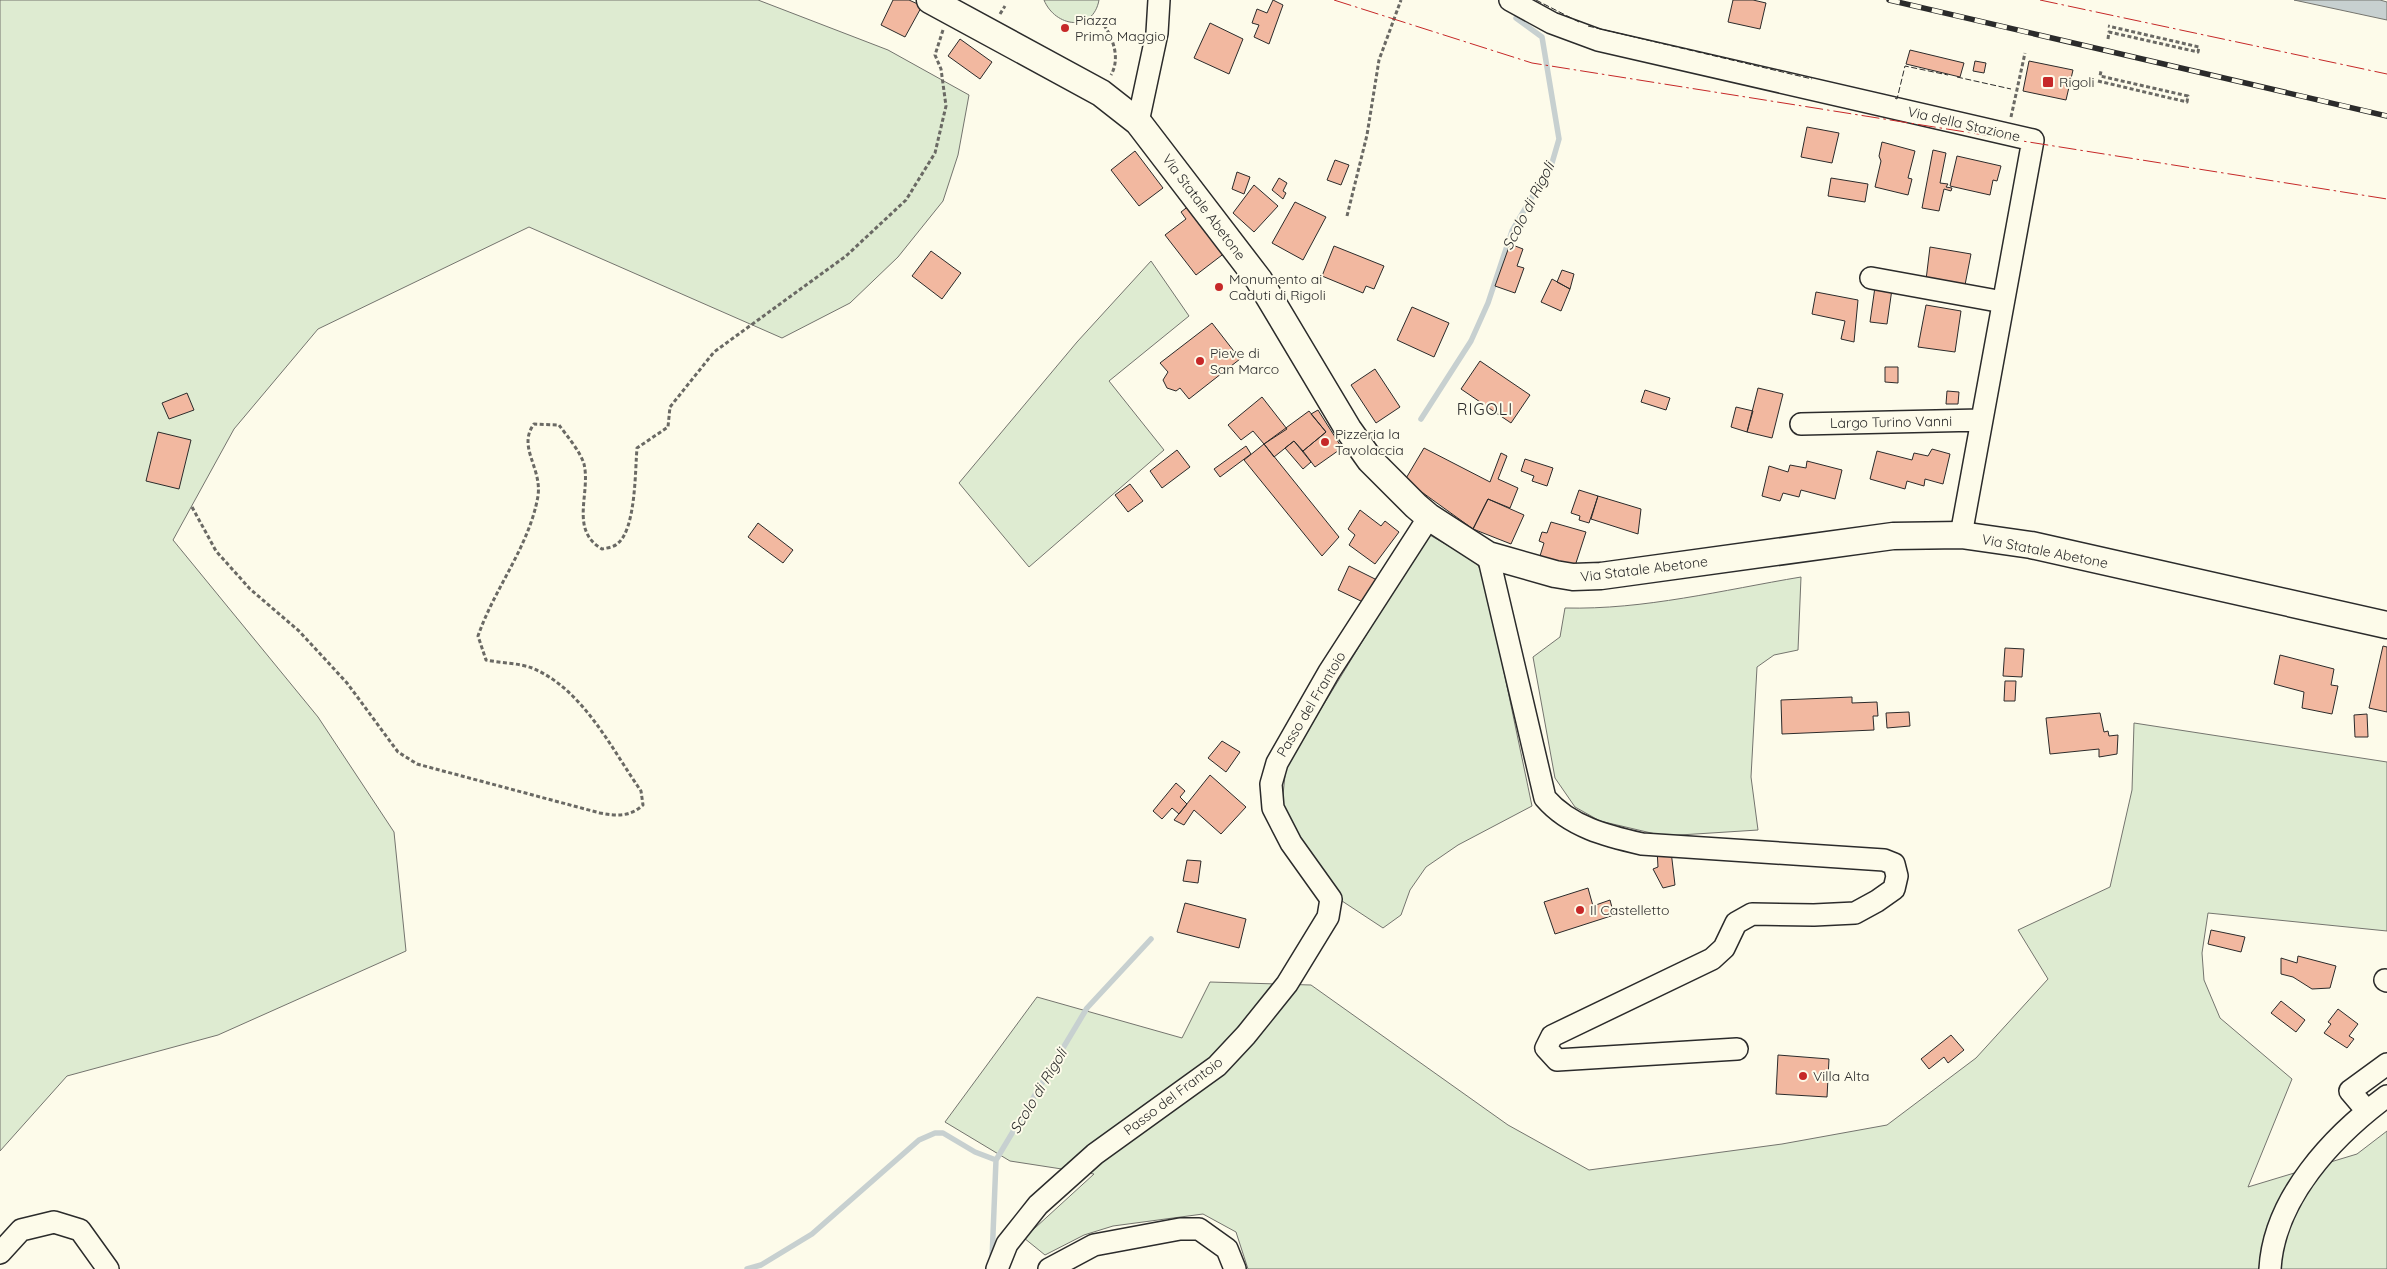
<svg xmlns="http://www.w3.org/2000/svg" width="2387" height="1269" font-family="Quicksand,sans-serif">
<rect width="100%" height="100%" fill="#fdfbea"/>
<path fill="#deebd1" stroke="#74746e" d="M0 0H758L888 50 969 95 958 155 943 201 898 257 850 303 782 338 529 227 318 329 234 429 173 540 318 717 394 832 406 951 218 1035 67 1076 0 1151Z
M1044 0H1099C1093 33 1055 27 1044 0Z
M1151 261 1189 316 1109 381 1164 450 1029 567 959 483 1077 342Z
M1428 534 1476 562 1484 576 1532 806 1458 845 1426 867 1410 890 1401 915 1383 928 1339 899 1329 877 1281 814 1286 766Z
M1801 577 1798 650 1774 655 1757 667 1751 777 1758 830 1664 836 1600 821 1575 807 1555 778 1533 657 1560 637 1565 608C1644 610 1723 590 1801 577Z
M2134 723 2387 762V931L2208 913 2202 953 2204 980 2220 1018 2292 1079 2248 1187 2357 1154 2387 1131V1269H1248L1236 1232 1203 1214 1113 1226 1084 1235 1045 1255 1024 1238 1094 1174 1010 1161 945 1122 1037 997 1182 1038 1210 982 1311 985 1508 1125 1589 1170 1782 1144 1887 1125 1976 1058 2048 979 2018 930 2110 887 2132 790Z"/>
<path fill="#c7d0d0" stroke="#74746e" d="M2294 0H2380L2387 2V20Z"/>
<g fill="none" stroke-linecap="round" stroke-linejoin="round">
<path stroke="#c7d0d0" stroke-width="5.5" d="M1421 419 1471 341 1488 303 1512 231 1552 163 1559 139 1542 37 1516 18
M992 1259 996 1160 1087 1008 1151 939
M747 1269 761 1265 812 1234 919 1140 935 1133H943L975 1152 996 1160"/>
</g>
<path fill="#f2b8a0" stroke="#2b2b2b" d="M893 0H909L922 6 905 37 881 25Z
M1273 0 1283 5 1269 44 1254 37 1259 25 1252 23 1257 9 1267 13Z
M1733 0H1753L1766 3 1760 29 1728 22Z
M1210 23 1243 39 1229 74 1194 58Z
M960 39 992 62 980 79 948 56Z
M1910 50 1964 63 1960 77 1906 64Z
M1975 61 1986 63 1984 73 1973 71Z
M2029 61 2073 70 2066 100 2023 91Z
M1807 127 1839 133 1832 163 1801 157Z
M1882 142 1915 151 1908 178 1912 179 1908 195 1875 187 1881 161 1879 156Z
M1933 150 1946 153 1940 183 1948 184 1946 187 1952 188 1951 191 1944 189 1939 211 1922 208Z
M1135 151 1163 188 1139 206 1111 170Z
M1957 156 2001 166 1997 181 1993 180 1990 195 1950 186Z
M1335 160 1349 165 1341 185 1327 180Z
M1237 172 1250 177 1244 194 1232 189Z
M1279 178 1287 183 1283 191 1286 193 1283 199 1272 190Z
M1831 178 1868 184 1865 202 1828 196Z
M1254 185 1278 206 1254 232 1233 213Z
M1295 202 1326 217 1303 260 1272 243Z
M1190 205 1226 252 1196 275 1165 235 1186 219 1181 212Z
M1510 244 1523 249 1517 266 1524 268 1515 293 1495 286Z
M1334 246 1384 266 1374 289 1366 286 1363 293 1322 276Z
M1930 247 1971 254 1965 285 1926 280Z
M931 251 961 273 942 299 912 276Z
M1562 270 1574 274 1570 289 1557 282Z
M1552 279 1570 289 1561 311 1541 302Z
M1875 287 1892 289 1887 324 1870 322Z
M1816 292 1858 300 1854 342 1841 339 1845 321 1812 314Z
M1926 305 1961 311 1955 352 1918 347Z
M1412 307 1449 323 1434 357 1397 340Z
M1212 323 1240 359 1189 399 1180 388 1176 391 1167 388 1163 380 1168 372 1160 363Z
M1480 361 1530 395 1511 423 1461 389Z
M1885 367H1898V383L1885 382Z
M1375 369 1400 407 1376 423 1351 385Z
M1758 388 1783 394 1772 438 1747 432Z
M1645 390 1670 398 1666 410 1641 402Z
M1947 391 1959 392 1958 404H1946Z
M187 393 194 410 169 419 162 403Z
M1262 397 1287 429 1264 444 1253 431 1241 440 1228 425Z
M1736 407 1753 411 1747 432 1731 427Z
M1318 410 1342 448 1315 467 1303 451 1326 432 1311 414Z
M1309 411 1326 432 1303 451 1294 441 1274 457 1264 444Z
M158 432 191 440 179 489 146 481Z
M1294 441 1311 462 1303 469 1285 448Z
M1264 444 1339 537 1322 556 1244 460Z
M1246 446 1251 454 1220 477 1214 469Z
M1424 448 1490 482 1501 453 1507 456 1498 479 1518 488 1510 508 1488 499 1473 529 1405 480Z
M1932 449 1950 454 1943 484 1925 479 1924 486 1907 481 1905 489 1870 479 1877 451 1912 460 1914 453 1928 456Z
M1177 450 1190 467 1162 488 1150 471Z
M1525 459 1553 468 1547 486 1532 481 1534 476 1521 471Z
M1807 461 1842 470 1835 499 1801 490 1799 497 1783 493 1780 501 1762 496 1769 466 1788 472 1790 465 1806 468Z
M1130 484 1143 501 1128 512 1115 495Z
M1579 490 1598 496 1589 523 1579 520 1580 516 1571 513Z
M1598 496 1641 509 1638 534 1591 519Z
M1488 499 1524 515 1511 544 1473 529Z
M1360 510 1381 526 1385 521 1399 532 1375 564 1349 545 1355 535 1348 529Z
M1551 522 1586 532 1575 566 1540 556 1544 543 1539 541 1542 532 1547 533Z
M758 523 793 550 783 563 748 537Z
M1349 566 1379 581 1365 603 1338 590Z
M2383 646 2387 647V712L2369 708Z
M2005 648 2024 649 2022 677 2003 676Z
M2280 655 2334 669 2331 685 2338 686 2332 714 2302 708 2304 692 2274 684Z
M2005 681H2016L2015 701H2004Z
M1852 697V703L1877 702 1878 716H1873L1874 730 1782 734 1781 700Z
M1909 712 1910 726 1887 728 1886 713Z
M2100 713 2104 732 2108 731 2109 736 2118 735 2117 754 2099 757V749L2050 754 2046 718Z
M2367 714 2368 737H2355L2354 715Z
M1222 741 1240 752 1226 772 1208 758Z
M1210 775 1246 807 1221 834 1194 810 1184 825 1174 820Z
M1176 783 1185 791 1180 797 1187 804 1179 814 1172 808 1162 819 1153 811Z
M1657 849 1671 851 1675 885 1663 888 1653 869 1658 867Z
M1187 860 1201 861 1198 883 1183 881Z
M1588 888 1593 906 1610 900 1614 915 1555 934 1544 902Z
M1185 903 1246 919 1239 948 1177 932Z
M2211 930 2245 937 2241 952 2208 944Z
M2298 956 2336 966 2330 988 2312 989 2293 977 2281 974V958L2297 963Z
M2281 1001 2305 1020 2296 1032 2271 1013Z
M2338 1009 2358 1024 2349 1036 2354 1039 2347 1048 2324 1033 2331 1024 2328 1022Z
M1951 1035 1964 1050 1948 1063 1944 1057 1929 1069 1921 1059Z
M1778 1055 1829 1059 1827 1097 1776 1094Z"/>
<g fill="none" stroke-linecap="round" stroke-linejoin="round">
<g stroke="#2b2b2b" stroke-width="24">
<path id="minor" d="M1510 0 1552 23 1598 40 2033 140 1961 535
M1138 122 1157 33 1159 0
M1871 278 2003 302
M1801 424 1981 420
M1488 555 1545 798C1570 827 1607 836 1642 844L1884 860 1894 864 1897 876 1894 889 1877 901 1855 913 1814 915 1752 914 1736 923 1724 948 1712 959 1552 1036 1546 1048 1557 1060 1737 1049
M2385 980 2387 981
M2367 1111 2350 1091 2387 1064
M0 1253 21 1230 54 1222 80 1230 108 1269
M997 1269 1007 1244 1038 1205 1095 1154 1217 1066 1246 1035 1287 984 1328 917 1331 899 1291 843 1273 808 1271 784 1277 763 1329 672 1429 517
M1049 1269 1094 1245 1180 1229H1199L1227 1249 1235 1269
M2270 1269C2274 1198 2333 1136 2387 1096"/>
</g>
<g stroke="#2b2b2b" stroke-width="29">
<path id="major" d="M930 0 1101 93 1138 122 1259 280 1348 429 1370 460 1416 506 1429 517 1488 555 1555 574 1573 577 1601 576 1893 536 1961 535 2031 545 2387 625"/>
</g>
<path stroke="#6a6964" stroke-width="3" stroke-dasharray="4 2.5" stroke-linecap="butt" d="M1000 14 1005 6
M1104 25C1114 40 1120 59 1111 75
M2108 39 2109 32 2198 52 2199 47 2108 26
M2098 81 2187 102 2188 96 2100 76 2101 71
M2011 117 2025 53
M1347 216 1367 135 1379 60 1401 0
M192 507 216 551 250 589 299 631 347 683 398 752 417 764 600 813C617 816 630 817 643 805L641 791C611 748 583 689 532 668 519 663 500 663 486 660L478 636C495 587 529 547 538 496 542 467 517 447 534 424L559 425C567 436 580 451 584 464 591 493 569 530 602 549 607 548 614 547 617 544 636 530 635 471 637 448L668 427 670 407 714 352 846 256 906 200 935 153 946 106 941 69 935 55 943 30"/>
<use href="#minor" stroke="#fdfbea" stroke-width="21"/>
<use href="#major" stroke="#fdfbea" stroke-width="26"/>
<g stroke="#2b2b2b" stroke-width="5.5">
<path id="rail" d="M1889 0 2387 116"/>
</g>
<use href="#rail" stroke="#fdfbea" stroke-width="4" stroke-dasharray="11" stroke-linecap="butt"/>
<path stroke="#2b2b2b" stroke-width="1" stroke-dasharray="6 2.5" stroke-linecap="butt" d="M1536 0 1579 22
M1588 26 1812 79
M1957 77 2011 89
M1895 98 1897 99 1905 66 1948 75"/>
<path stroke="#c62828" stroke-width="1" stroke-dasharray="18 4 2.5 4" stroke-linecap="butt" d="M1334 0 1532 63 2387 199
M2040 0 2387 74"/>
</g>
<g fill="#c62828" stroke="#fdfbea" stroke-width="2">
<circle cx="1065" cy="28" r="5"/>
<rect x="2042" y="76" width="12" height="12" rx="2.5"/>
<circle cx="1219" cy="287" r="5"/>
<circle cx="1200" cy="361" r="5"/>
<circle cx="1325" cy="442" r="5"/>
<circle cx="1580" cy="910" r="5"/>
<circle cx="1803" cy="1076" r="5"/>
</g>
<g text-anchor="middle" dominant-baseline="central" stroke-width="4" stroke-linejoin="round" paint-order="stroke">
<g font-size="14" fill="#2b2b2b" stroke="#fdfbea" text-anchor="start">
<text x="1075" y="20">Piazza<tspan x="1075" dy="16">Primo Maggio</tspan></text>
<text x="2059" y="82">Rigoli</text>
<text x="1229" y="279">Monumento ai<tspan x="1229" dy="16">Caduti di Rigoli</tspan></text>
<text x="1210" y="353">Pieve di<tspan x="1210" dy="16">San Marco</tspan></text>
<text x="1335" y="434">Pizzeria la<tspan x="1335" dy="16">Tavolaccia</tspan></text>
<text x="1590" y="910">Il Castelletto</text>
<text x="1813" y="1076">Villa Alta</text>
</g>
<g font-size="14" fill="#2b2b2b" stroke="#fdfbea">
<text transform="translate(1964 124) rotate(13)">Via della Stazione</text>
<text transform="translate(1204 207) rotate(53)">Via Statale Abetone</text>
<text transform="translate(1891 422) rotate(-1)">Largo Turino Vanni</text>
<text transform="translate(2045 551) rotate(11)">Via Statale Abetone</text>
<text transform="translate(1644 569) rotate(-7)">Via Statale Abetone</text>
<text transform="translate(1311 704) rotate(-59)">Passo del Frantoio</text>
<text transform="translate(1173 1096) rotate(-37)">Passo del Frantoio</text>
</g>
<g font-size="15" font-style="italic" fill="#2b2b2b" stroke="#fdfbea">
<text transform="translate(1528 206) rotate(-63)">Scolo di Rigoli</text>
<text transform="translate(1038 1091) rotate(-59)">Scolo di Rigoli</text>
</g>
<g font-size="16" letter-spacing="1" fill="#2b2b2b" stroke="#fdfbea">
<text x="1485" y="409">RIGOLI</text>
</g>
</g>
</svg>
